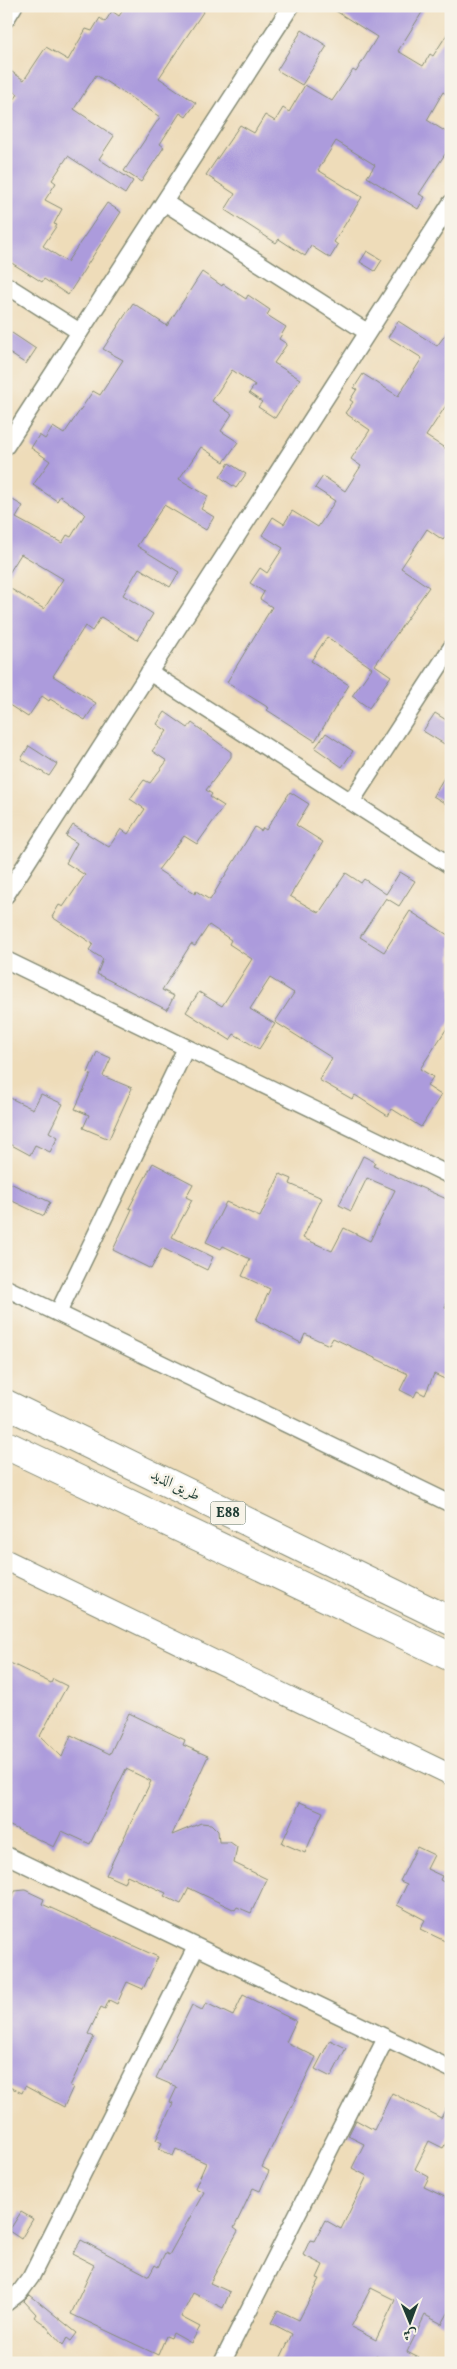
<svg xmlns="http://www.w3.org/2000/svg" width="457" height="2369" font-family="Vollkorn,Amiri,serif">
<rect width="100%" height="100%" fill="#f7f3e8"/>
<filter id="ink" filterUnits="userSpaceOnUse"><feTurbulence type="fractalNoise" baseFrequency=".02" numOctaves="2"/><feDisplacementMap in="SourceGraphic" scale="10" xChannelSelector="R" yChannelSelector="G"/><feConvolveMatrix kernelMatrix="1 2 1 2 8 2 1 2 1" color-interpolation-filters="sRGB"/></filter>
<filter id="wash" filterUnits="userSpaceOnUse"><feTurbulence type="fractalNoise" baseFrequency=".0096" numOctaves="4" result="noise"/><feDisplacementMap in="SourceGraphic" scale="20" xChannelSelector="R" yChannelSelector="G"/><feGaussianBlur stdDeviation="1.12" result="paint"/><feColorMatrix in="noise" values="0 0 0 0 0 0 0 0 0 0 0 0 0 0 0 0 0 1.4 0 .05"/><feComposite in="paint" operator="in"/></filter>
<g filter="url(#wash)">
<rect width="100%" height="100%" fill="#eedcb9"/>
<g id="blocks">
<path fill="#ac9bdc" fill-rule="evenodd" d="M126 6H207L159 78 196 103 186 117 180 113 160 144 164 147 141 182 124 171 160 117 96 75 74 109 114 136 99 159 133 181 125 194 68 156 52 180 56 183 45 200 62 209 54 224 57 225 43 246 67 262 107 203 121 212 68 295 44 279 42 282 10 262 12 259 6 256V113L18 94 6 86V68L24 80 46 47 68 60 86 29 92 31 100 18 105 22 112 11 119 16Z
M328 6H426L398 51 423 66 430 54 433 56 451 28V97L443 92 427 120 451 135V145L419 194 425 197 418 209 367 177 375 165 336 141 318 170 362 197 334 242 338 245 330 258 311 246 305 256 279 239 276 243 225 210 235 194 206 175 240 125 254 133 265 115 275 121 283 108 289 112 305 85 332 101 353 70 356 72 377 37Z
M302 30 327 46 302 85 277 70Z
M367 251 382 260 375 271 360 262Z
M202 272 222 286 223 284 246 299 248 295 270 310 267 315 286 327 279 339 287 344 274 363 300 379 275 418 258 407 262 402 249 393 255 385 232 370 212 401 232 414 221 431 238 442 224 462 201 447 179 479 208 496 201 509 214 517 206 530 164 505 137 546 179 572 170 587 139 568 123 595 153 614 137 640 101 617 92 631 85 626 53 676 96 703 85 720 50 699 49 701 42 696 28 717 6 703V586L44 609 63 579 21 554 6 578V496L23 506 16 518 62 543 67 535 71 537 85 514 60 496 57 501 33 485 50 461 31 448 39 435 45 439 53 427 64 434 93 391 100 395 123 360 103 349 133 303 167 326Z
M398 321 437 346 451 327V398L426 436 451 452V529L443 540 427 529 401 568 429 587 375 665 391 676 369 708 352 696 372 668 327 637 311 661 349 685 315 741 267 710 269 708 227 682 272 607 260 599 264 592 250 583 260 568 267 573 283 548 262 535 273 517 284 524 292 511 318 527 335 501 315 488 323 476 345 491 361 466 351 459 370 430 345 413 353 402 350 400 357 389 354 388 363 374 398 396 422 358 388 337Z
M6 329 36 349 26 364 6 351Z
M229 463 246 474 236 488 220 477Z
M165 712 188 728 192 723 231 752V757L206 790 212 794 210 797 224 806 197 844 184 836 158 870 195 894 196 891 210 900 255 827 261 831 263 828 266 830 290 792 309 804 296 825 323 842 290 896 319 913 346 873 361 883 364 879 386 894 400 872 415 881 399 906 386 898 360 937 384 952 410 911 451 937V1022L420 1069 433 1077 427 1086 441 1095 421 1127 392 1109 388 1116 355 1095 352 1099 319 1080 332 1058 275 1022 294 993 270 978 250 1009 275 1024 259 1049 234 1034 230 1040 186 1012 199 992 222 1006 252 959 229 944 231 940 209 925 195 946 191 944 162 990 174 996 167 1010 97 974 103 959 89 950 93 944 52 917 59 905 63 907 85 875 66 863 77 843 66 836 73 825 109 847 121 829 128 834 145 809 130 799 144 780 150 783 167 761 152 751 167 731 157 724Z
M435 713 451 723V748L423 731Z
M326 733 353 751 342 767 315 748Z
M29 746 57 764 49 776 21 759Z
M451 766V807L433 796Z
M97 1052 111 1058 103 1076 132 1088 109 1139 83 1128 89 1115 75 1109 91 1074 88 1073Z
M41 1094 63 1104 49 1132 58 1137 50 1152 35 1145 30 1155 6 1142V1096L33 1109Z
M363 1156 375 1162 373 1166 451 1201V1294L445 1307 451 1310V1382L434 1374 425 1395 417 1391 414 1397 400 1390 408 1374 333 1338 329 1345 305 1334 301 1343 256 1320 270 1289 242 1276 250 1259 223 1246 221 1249 206 1242 226 1202 260 1217 280 1174 292 1179 290 1184 322 1198 303 1238 332 1251 344 1228 370 1241 395 1190 367 1178 351 1211 339 1205Z
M153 1163 193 1184 186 1197 192 1200 172 1237 213 1257 207 1270 162 1248 151 1269 113 1250 132 1209 129 1208Z
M6 1181 50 1202 44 1216 6 1198Z
M6 1661 51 1683 53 1679 67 1686 40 1736 62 1757 71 1735 110 1754 129 1713 185 1740 183 1745 208 1756 172 1835 201 1823 211 1824 218 1831 219 1842H230L237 1847 234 1863 267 1879 251 1913 237 1907 235 1910 189 1888 181 1904 164 1896 166 1893 127 1875 124 1883 106 1875 151 1781 126 1769 90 1844 62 1831 54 1847 6 1824Z
M300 1802 323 1812 305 1853 282 1843Z
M417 1847 434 1855 427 1869 442 1876 440 1880 451 1886V1944L420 1929 425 1920 397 1905 407 1884 400 1881Z
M25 1890 44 1899 42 1904 158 1957 143 1989 127 1982 117 2004 109 2000 105 2009 101 2007 88 2034 94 2037 70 2086 73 2087 64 2107 25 2086 22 2093 6 2085V1910L15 1891Z
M243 1995 296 2021 286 2042 316 2057 262 2167 269 2171 260 2191 253 2188 234 2228 238 2231 210 2283 230 2292 223 2308 193 2293 181 2317 200 2327 191 2343 173 2333 171 2338 166 2336 158 2355 71 2314 94 2265 73 2254 81 2240 149 2276 155 2265 158 2267 165 2253 169 2255 204 2192 195 2188 206 2163 176 2149 173 2156 159 2149 162 2143 156 2140 173 2103 170 2102 177 2087 156 2078 192 2005 202 2010 206 2003 233 2016Z
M330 2040 346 2048 331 2077 315 2069Z
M392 2093 441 2118 451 2098V2134L443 2148 429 2141 415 2169 429 2177 424 2187 451 2200V2308L442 2324 425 2315 407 2352 429 2363H391L376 2356 372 2363H278L292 2334 271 2323 278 2310 299 2320 320 2279 317 2278 323 2265 303 2255 310 2240 314 2241 325 2220 341 2229 367 2176 352 2168 364 2144 348 2136 356 2120 374 2130ZM371 2288 395 2300 376 2340 351 2327Z
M21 2212 33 2219 21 2239 9 2231Z
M30 2295 77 2333 71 2341 67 2338 63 2345 44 2324 34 2317 36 2314 24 2301Z"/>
</g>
</g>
<g filter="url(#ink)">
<use href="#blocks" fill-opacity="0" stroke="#868c76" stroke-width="1"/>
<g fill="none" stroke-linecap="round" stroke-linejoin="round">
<g stroke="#868c76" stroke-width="19">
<path id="minor" d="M6 19 14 6
M164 202 367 332
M6 285 80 332
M6 446 291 6
M149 672 451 866
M351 802 451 648
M6 895 451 203
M6 960 451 1176
M6 1288 451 1504
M58 1313 186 1048
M6 1855 451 2069
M6 2303 20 2292 31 2277 196 1947
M222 2363 386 2038"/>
</g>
<g stroke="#868c76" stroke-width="22">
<path id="tertiary" d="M6 1560 451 1775"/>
</g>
<g stroke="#868c76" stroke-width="30">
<path id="motorway" d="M6 1404 451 1621
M6 1445 451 1657"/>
</g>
<use href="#minor" stroke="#fff" stroke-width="16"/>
<use href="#tertiary" stroke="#fff" stroke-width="20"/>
<use href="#motorway" stroke="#fff" stroke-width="28"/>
</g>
</g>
<g text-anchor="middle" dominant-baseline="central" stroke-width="5" stroke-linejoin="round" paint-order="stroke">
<rect fill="#f7f3e8" stroke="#60746a" stroke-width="1" x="210.5" y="1501.5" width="35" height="23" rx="4"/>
<g font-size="14" font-weight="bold" fill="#1f3d34">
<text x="228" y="1513">E88</text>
</g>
<g font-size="15" fill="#1f3d34" stroke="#f7f3e8">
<text transform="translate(175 1486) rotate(26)">طريق الذيد</text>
</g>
</g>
<rect width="457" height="2369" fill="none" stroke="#f7f3e8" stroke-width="25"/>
<g transform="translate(410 2322) rotate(179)" stroke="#f7f3e8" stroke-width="4" paint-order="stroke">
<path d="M0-4L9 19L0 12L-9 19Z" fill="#1f3d34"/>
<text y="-8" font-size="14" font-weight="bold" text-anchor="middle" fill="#1f3d34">ش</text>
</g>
</svg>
